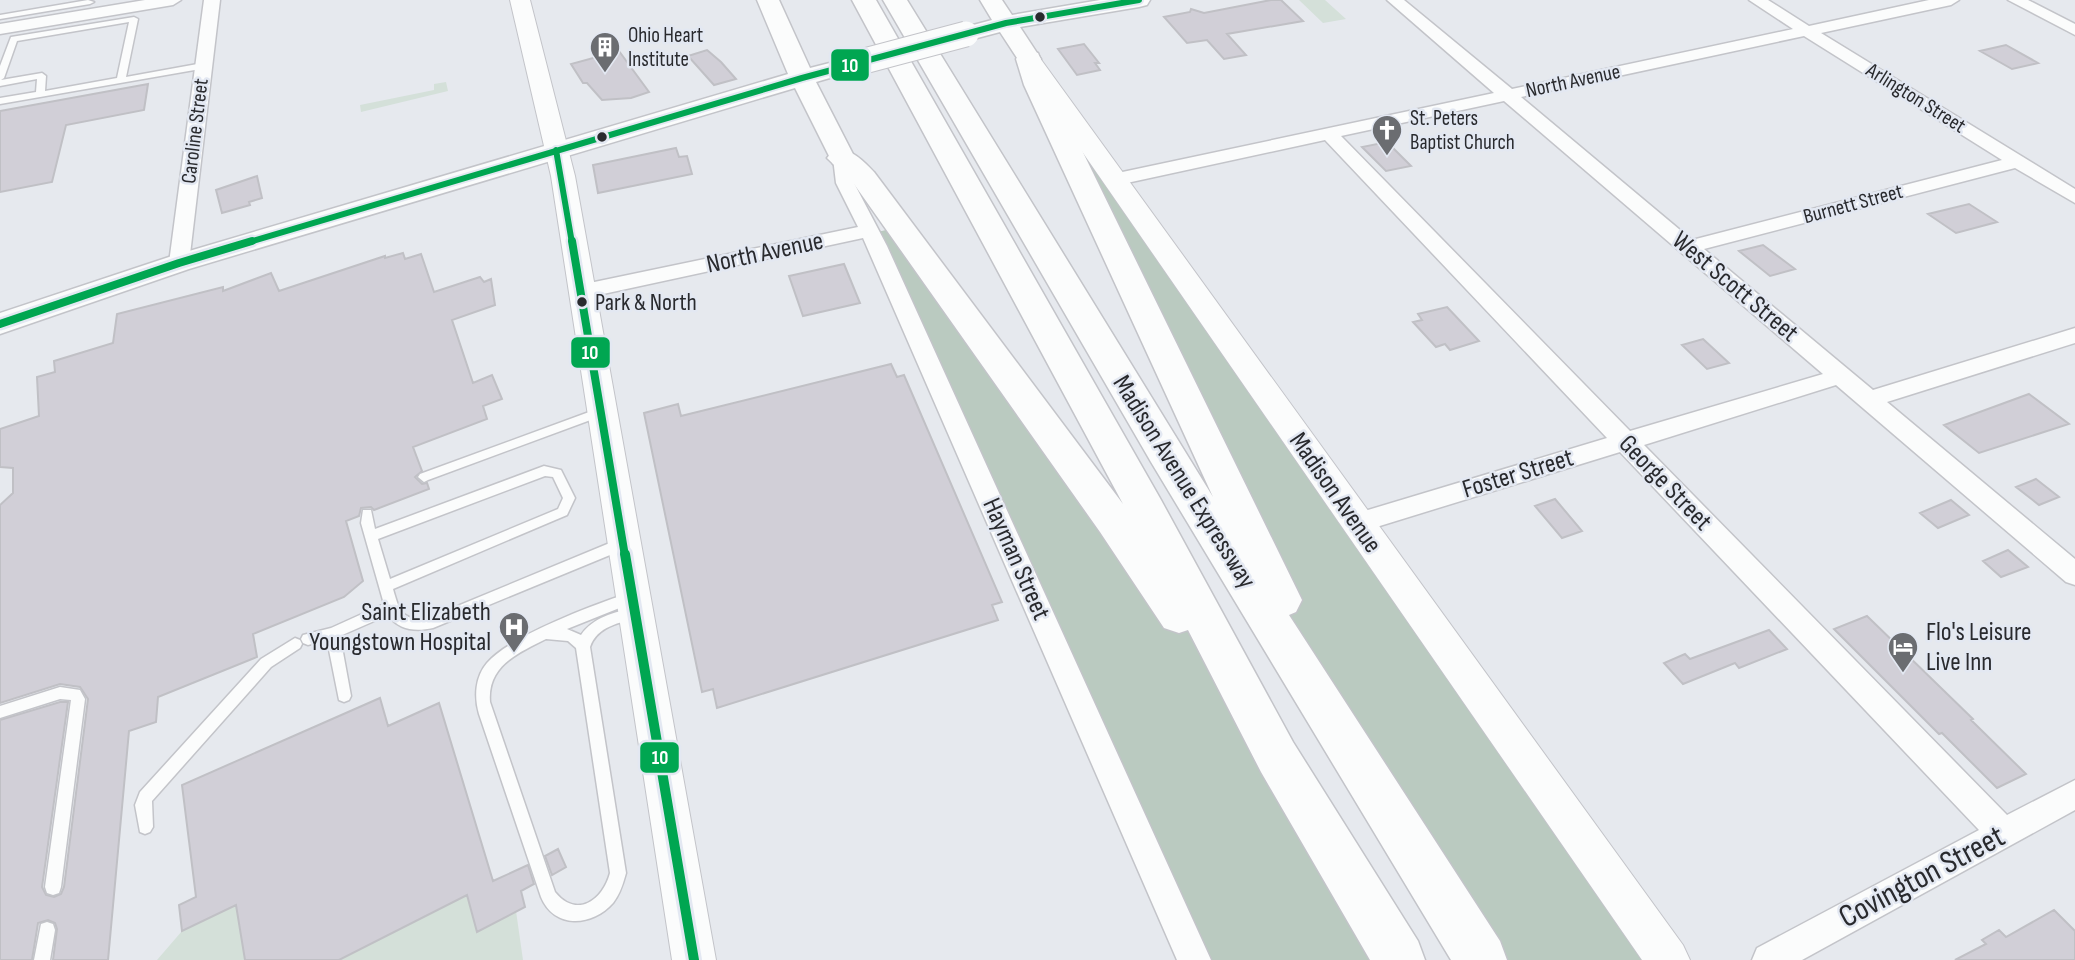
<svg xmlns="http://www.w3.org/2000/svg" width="2075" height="960" font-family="'Sofia Sans Condensed',sans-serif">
<rect width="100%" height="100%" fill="#e6e9ee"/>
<path fill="#d4e0d9" d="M1299 0H1325L1346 19 1323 23Z
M446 82 448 91 361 112 360 105 434 90V84Z
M234 893 245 960H157L182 931 216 915 214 902Z
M467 895 477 932 516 911 523 960H339Z"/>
<path fill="#bacac0" d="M1037 85 1668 960H1481L1362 770Z
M897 227 1114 521 1277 757 1399 960H1194L869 231H882Z"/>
<path fill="#d1cfd7" stroke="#c0c0c5" stroke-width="2" d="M1271 0H1281L1303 21 1227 34 1246 55 1224 59 1207 40 1187 43 1164 17 1190 12 1191 9 1204 13Z
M1084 44 1099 63H1095L1100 70 1077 75 1058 49Z
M2006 45 2038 63 2012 69 1980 51Z
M707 50 721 62 736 79 714 85 688 56Z
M619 51 649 92 631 98 602 100 587 83H583L571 64Z
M148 84 144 110 66 125 52 182 0 192V111Z
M1387 142 1411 166 1386 171 1362 147Z
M676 148 679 157 687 156 692 174 598 193 593 165Z
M257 176 262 198 249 202 250 205 222 213 216 190Z
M1969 204 1997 222 1956 233 1928 214Z
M1763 245 1795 269 1770 276 1739 251Z
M403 253 405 259 421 254 434 292 480 277 484 282 491 279 495 305 452 320 473 383 492 375 502 399 483 406 487 419 413 447 422 471 415 477 422 484 427 483 429 489 374 510 371 507 361 508 359 516 346 521 363 581 344 597 253 634 257 657 158 697 156 722 129 731 108 960H53L57 929 55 923 48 920 38 923 32 960H0V720L60 702H68L42 887 46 895 54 897 61 894 64 887 88 699 80 687 60 684 0 703V505L13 493V468L0 467V429L39 416 37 377 55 372 54 361 113 343 117 314 223 287V291L271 273 279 291 385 256V258Z
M844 264 860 303 803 316 789 276Z
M1447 307 1479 341 1450 350 1445 344 1436 347 1413 322 1422 320 1418 314Z
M1703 339 1729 363 1707 369 1682 345Z
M891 364 897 377 904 375 1002 602 992 605 998 620 717 708 713 689 702 692 644 413 678 404 681 416Z
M2029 394 2069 424 1979 453 1944 425Z
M2036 479 2059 497 2039 505 2016 487Z
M1555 499 1582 531 1562 538 1535 506Z
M1951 500 1969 515 1938 528 1920 513Z
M2008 550 2028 567 2001 577 1983 561Z
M1867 616 1973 719 1971 720 2026 774 1997 788 1942 733 1939 734 1834 629Z
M1769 630 1787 649 1739 668 1735 663 1683 684 1664 663 1685 654 1690 659Z
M380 698 388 726 439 703 493 881 528 865 534 884 521 891 525 907 477 932 467 895 339 960H245L236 905 182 931 179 905 196 897 182 785Z
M558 849 566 867 552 875 545 856Z
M2054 910 2075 931V960H1955L1986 944 1982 940 1999 930 2006 937Z"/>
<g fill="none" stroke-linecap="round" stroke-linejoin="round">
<g stroke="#c3c4c9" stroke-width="3">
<path id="service" d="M88 0 94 2 90 4 0 19V15Z
M134 17 138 19 126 77 203 63 206 64V68L0 104V98L36 92 37 79 0 86V66L11 37ZM129 22 117 78 45 91 46 76 42 73 1 80 4 78 17 41Z
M600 408 606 412 604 415 428 480 424 482 418 477 420 474Z
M544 466 561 470 575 498 567 515 393 589C400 614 403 622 431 617L617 540H627L628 544 627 548 433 628C415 632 399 630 388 615L340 636 351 696 349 700 344 702 339 700 327 640 308 645 303 643 301 639 303 635 331 628 384 604 361 523 363 510H371L375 529ZM545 476 553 477 563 498 558 509 390 579 378 539Z
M632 592 637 593 639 597 637 601 567 629 581 635C593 617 614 613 634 607L639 609 641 613 639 617C620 623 597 626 590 647L626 873C623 884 620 894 613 903 592 927 554 929 541 897L479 714C474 697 475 677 487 663 511 635 596 604 632 592ZM546 639 568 641 576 648 610 873C603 900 577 919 555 892L490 702C487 666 518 653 546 639Z
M295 638 300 640 302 644 300 648 271 667 152 801 153 827 150 832 145 834 140 832 135 805 140 792 261 659Z
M60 687 80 690 85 699 61 887 59 893 53 895 47 893 45 887 71 700 60 699 0 718V706Z
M47 922 53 924 55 930 50 960H34L41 924Z"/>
</g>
<g stroke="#c3c4c9" stroke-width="3">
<path id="minor" d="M145 0H181L173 5 0 34V24Z
M204 0H220L189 263 186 268H172L169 263Z
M1387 0H1404L1512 89 1793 29 1749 0H1768L1809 26 1929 0H1959L1951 5 1821 33 2075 189V203L2015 168 1704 249 1873 390 2075 328V343L1887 402 2075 559V585L2066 582 1836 385 1644 445 2007 815 2075 780V810L1802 960H1752L1757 948 1979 830 1620 452 1357 533 1348 530 1344 523 1348 516 1607 438 1325 140 1113 186 1104 180 1113 174 1494 93ZM1804 36 2002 160 1692 240 1521 97ZM1504 101 1823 374 1630 431 1341 136Z
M2008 0H2028L2075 24V35Z
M842 152 851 158 854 183 887 246 1211 960H1177L863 238 580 299 573 297 570 292 573 287 580 285 858 227 836 183 833 158Z"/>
</g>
<g stroke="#c3c4c9" stroke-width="2">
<path id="tertiary" d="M510 0H530L575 176 716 960H672L551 176Z
M1029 53 1037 54 1683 945 1690 960H1642L1018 59 1021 54Z"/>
</g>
<g stroke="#c3c4c9" stroke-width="3">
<path id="secondary" d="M757 0H779L810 68 853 57 861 59 865 64 861 69 816 82 855 158 851 164 842 166 833 164 795 88 189 269 0 334V313L169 257 788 74Z
M980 0H1002L1012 15 1100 0H1150L1147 5 1139 7 1020 27 1041 59 1037 64H1021L1000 32 966 41 958 39 954 34 958 29 992 20Z"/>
</g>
<g stroke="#c3c4c9" stroke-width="3">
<path id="motorway" d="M852 0H876L1161 500 1293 742 1418 941 1425 960H1370L1261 772 1188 630 1179 633 1164 628 1100 532 854 184 827 158 832 152C851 147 861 159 874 172L1123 504Z
M883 0H907L1213 497 1024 85 1016 59 1020 53 1029 51 1038 53 1050 85 1302 600 1296 612 1289 615 1500 941 1507 960H1451L1151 462Z"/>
</g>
<use href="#service" fill="#fbfcfc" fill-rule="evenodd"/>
<use href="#minor" fill="#fbfcfc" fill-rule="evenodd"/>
<use href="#tertiary" fill="#fbfcfc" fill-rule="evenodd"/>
<use href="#secondary" fill="#fbfcfc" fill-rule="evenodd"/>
<use href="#motorway" fill="#fbfcfc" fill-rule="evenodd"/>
<g stroke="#c3c4c9" stroke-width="27" stroke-linecap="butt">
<path id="secondary-bridge" d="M853 64 966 34"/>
</g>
<use href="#secondary-bridge" stroke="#fbfcfc" stroke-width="25"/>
<g stroke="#e3e8f2" stroke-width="10">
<path id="bus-1-far2" d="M556 150 572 243
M246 243 802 78 1006 23 1139 0"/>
</g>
<g stroke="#e3e8f2" stroke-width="13">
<path id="bus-1-far1" d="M572 241 625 556
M0 324 179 263 252 241"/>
</g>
<g stroke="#e3e8f2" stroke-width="16">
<path id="bus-1" d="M625 554 694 960"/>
</g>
<use href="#bus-1-far2" stroke="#00a651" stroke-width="6"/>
<use href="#bus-1-far1" stroke="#00a651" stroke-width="8"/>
<use href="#bus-1" stroke="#00a651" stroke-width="10"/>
</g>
<defs>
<g id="building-pin" transform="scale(1.575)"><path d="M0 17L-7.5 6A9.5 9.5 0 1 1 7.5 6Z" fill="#6b6d71" stroke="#e3e8f2"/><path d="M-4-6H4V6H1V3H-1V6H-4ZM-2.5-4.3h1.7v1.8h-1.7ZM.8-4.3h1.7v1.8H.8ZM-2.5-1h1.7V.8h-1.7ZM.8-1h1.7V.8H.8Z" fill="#fff"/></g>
<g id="church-pin" transform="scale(1.575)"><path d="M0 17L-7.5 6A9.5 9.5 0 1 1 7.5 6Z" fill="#6b6d71" stroke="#e3e8f2"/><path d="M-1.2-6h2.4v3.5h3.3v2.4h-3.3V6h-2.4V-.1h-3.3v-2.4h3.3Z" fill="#fff"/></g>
<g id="hospital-pin" transform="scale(1.575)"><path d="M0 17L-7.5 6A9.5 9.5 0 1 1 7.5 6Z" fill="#6b6d71" stroke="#e3e8f2"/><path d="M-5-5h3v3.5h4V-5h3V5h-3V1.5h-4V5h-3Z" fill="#fff"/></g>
<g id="hotel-pin" transform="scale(1.575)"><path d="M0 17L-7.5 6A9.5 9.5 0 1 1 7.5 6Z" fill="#6b6d71" stroke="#e3e8f2"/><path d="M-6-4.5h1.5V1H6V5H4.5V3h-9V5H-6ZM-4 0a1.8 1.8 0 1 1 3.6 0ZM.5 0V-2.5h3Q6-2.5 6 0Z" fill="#fff"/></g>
</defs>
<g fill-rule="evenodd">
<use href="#building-pin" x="605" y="47"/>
<use href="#church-pin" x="1387" y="130"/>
<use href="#hospital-pin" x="514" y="627"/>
<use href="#hotel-pin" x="1903" y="647"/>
</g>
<g fill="#292a2e" stroke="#e3e8f2" stroke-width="2.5">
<circle cx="1040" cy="17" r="6"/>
<circle cx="602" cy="137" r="6"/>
<circle cx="582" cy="302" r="6"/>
</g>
<g text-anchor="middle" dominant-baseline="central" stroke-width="5" stroke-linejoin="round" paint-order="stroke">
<g font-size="21" fill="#292a2e" stroke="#e3e8f2" text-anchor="start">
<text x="628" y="35">Ohio Heart<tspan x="628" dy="24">Institute</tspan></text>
<text x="1410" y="118">St. Peters<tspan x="1410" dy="24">Baptist Church</tspan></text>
</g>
<g font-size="21" fill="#292a2e" stroke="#e3e8f2">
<text transform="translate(1573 81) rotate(-12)">North Avenue</text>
<text transform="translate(1916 98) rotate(32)">Arlington Street</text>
<text transform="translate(195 131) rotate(-83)">Caroline Street</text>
<text transform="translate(1853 204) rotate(-15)">Burnett Street</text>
</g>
<g font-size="24" fill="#292a2e" stroke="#e3e8f2" text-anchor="start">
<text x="595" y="302">Park &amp; North</text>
</g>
<g font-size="26" fill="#292a2e" stroke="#e3e8f2">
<text transform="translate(765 253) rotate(-12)">North Avenue</text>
<text transform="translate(1735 287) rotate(40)">West Scott Street</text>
<text transform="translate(1518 474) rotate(-17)">Foster Street</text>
<text transform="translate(1184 482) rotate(58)">Madison Avenue Expressway</text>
<text transform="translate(1665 483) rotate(46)">George Street</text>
<text transform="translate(1335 493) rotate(55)">Madison Avenue</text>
<text transform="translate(1016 559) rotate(66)">Hayman Street</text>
</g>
<g font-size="26" fill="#292a2e" stroke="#e3e8f2" text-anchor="end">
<text x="491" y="612">Saint Elizabeth<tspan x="491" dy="30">Youngstown Hospital</tspan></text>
<text x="1926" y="632" text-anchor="start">Flo's Leisure<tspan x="1926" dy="30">Live Inn</tspan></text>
</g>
<g font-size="32" fill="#292a2e" stroke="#e3e8f2">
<text transform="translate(1922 877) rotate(-28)">Covington Street</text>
</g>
</g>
<g stroke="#e3e8f2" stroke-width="2.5">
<rect x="830" y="48" width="40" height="34" rx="7" fill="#00a651"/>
<rect x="570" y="336" width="41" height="33" rx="7" fill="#00a651"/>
<rect x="639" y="741" width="41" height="33" rx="7" fill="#00a651"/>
</g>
<g font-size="19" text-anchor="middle" font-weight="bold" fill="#fff">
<text x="850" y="72">10</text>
<text x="590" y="359">10</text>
<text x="660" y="764">10</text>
</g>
</svg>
